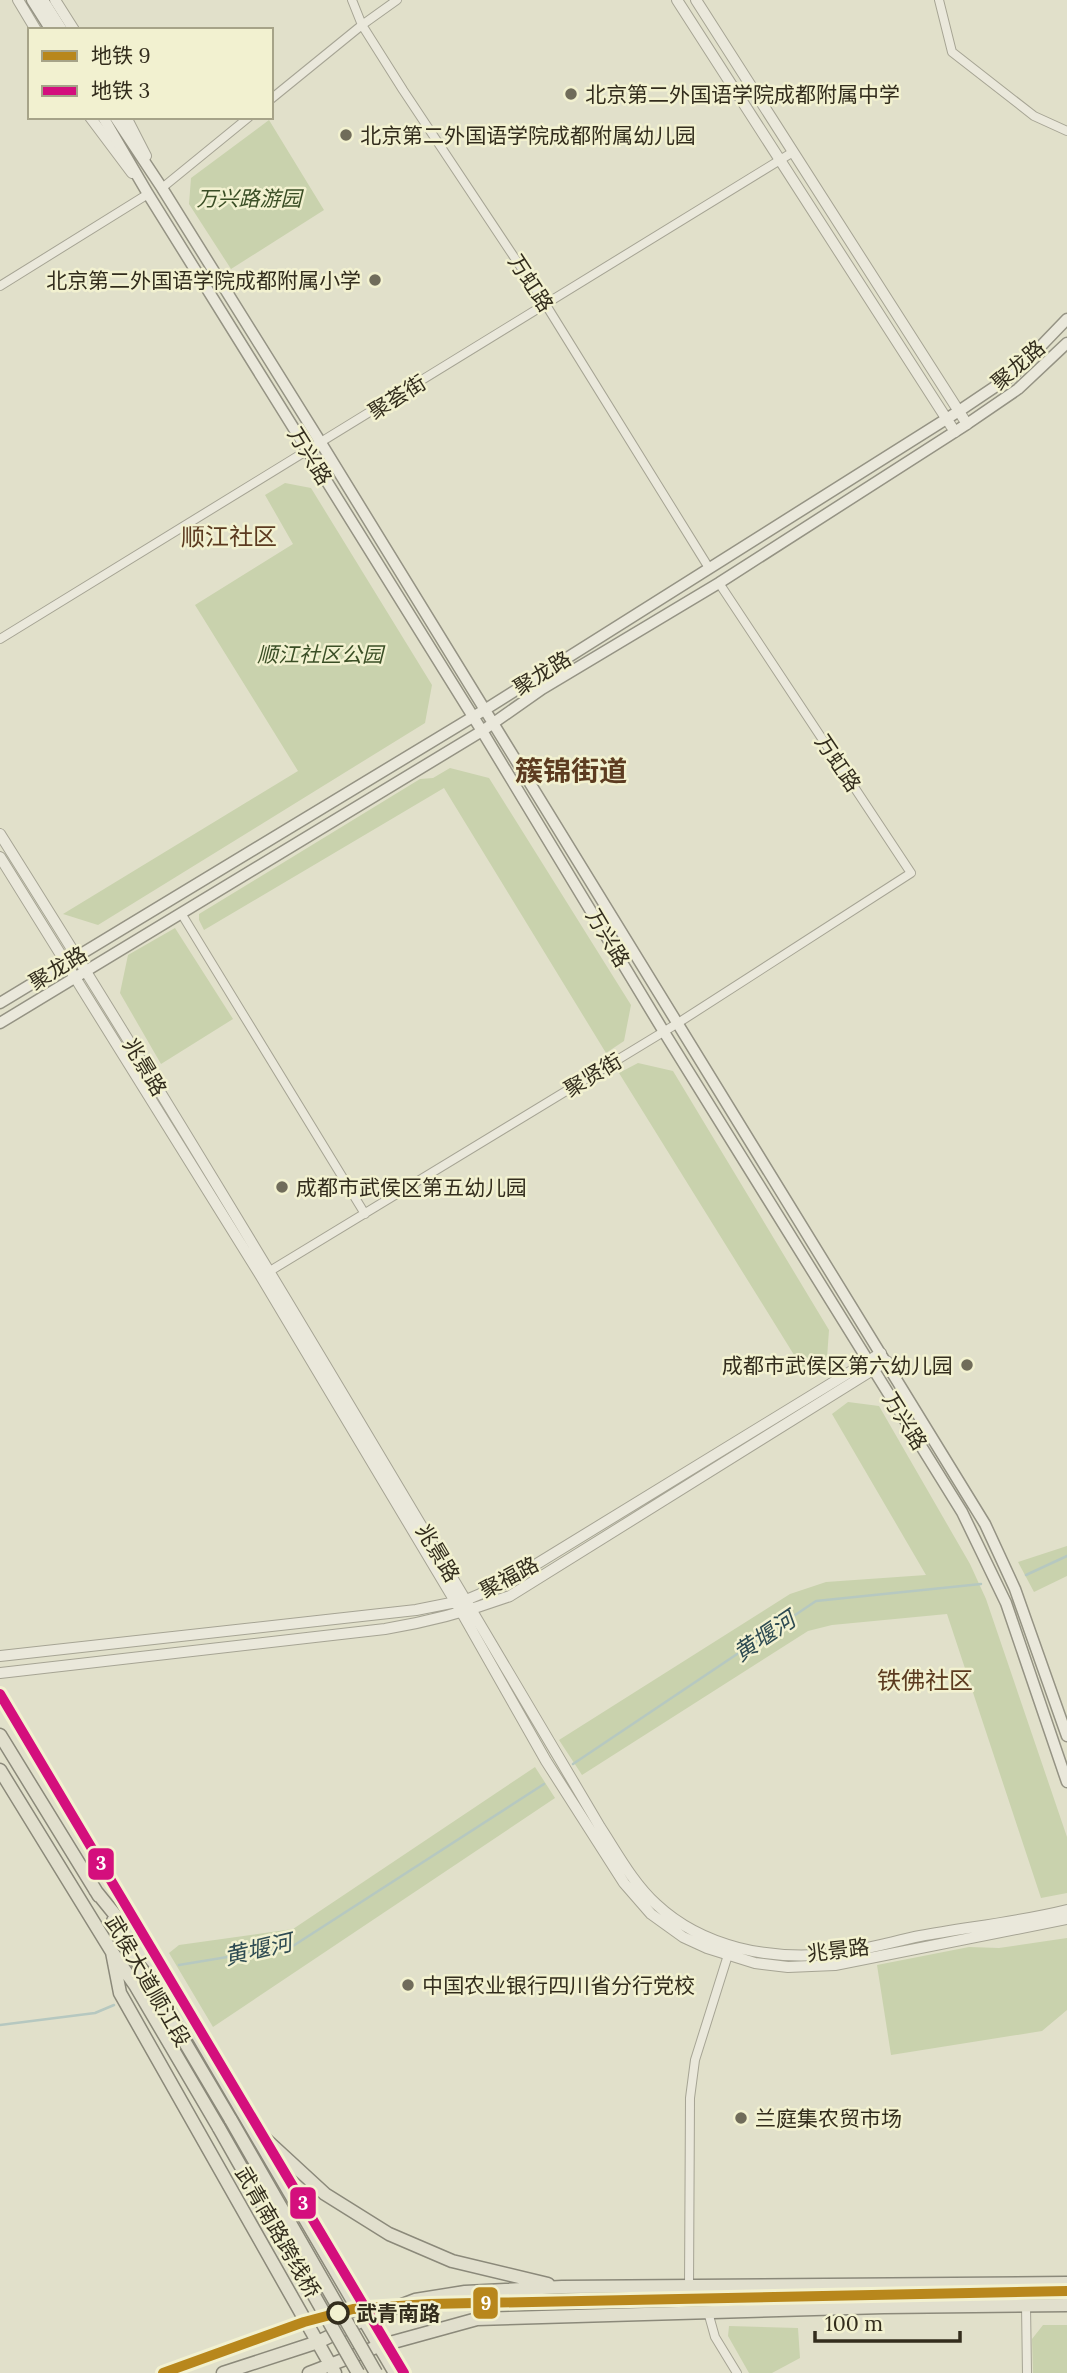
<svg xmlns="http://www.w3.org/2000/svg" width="1067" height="2373" font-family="Lora,'Noto Sans SC',serif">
<rect width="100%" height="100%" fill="#e1e0ca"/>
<path fill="#c9d2ad" d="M269 120 324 210 231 269 189 204 191 178Z
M285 483 311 488 432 685 425 723 98 925 63 914 298 771 195 605 293 544 265 495Z
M450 768 489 778 631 1005 624 1041 606 1053 444 788 204 930 199 920V914L420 779 433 778Z
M175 928 233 1019 161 1064 120 993 128 955Z
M638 1063 673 1071 829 1330 827 1358 804 1371 619 1073Z
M848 1402 879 1406 970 1564 986 1599 1067 1837V1893L1041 1898 947 1614 832 1625 808 1631 582 1775 559 1740 790 1594 826 1582 926 1575 832 1414Z
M1067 1546V1576L1034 1592 1018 1562Z
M535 1767 555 1798 213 2027 169 1953 179 1945 293 1929Z
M1067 1938V2010L1042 2031 891 2055 877 1965 969 1947 999 1948Z
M1043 2325H1067V2373H1033L1032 2339Z
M729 2326 798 2328 800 2358 772 2373H749L728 2336Z"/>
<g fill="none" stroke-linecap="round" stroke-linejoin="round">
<path stroke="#b6c8c0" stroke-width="2.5" d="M1026 1575 1067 1556
M573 1764 816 1601 981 1584
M179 1965 293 1946 544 1784
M0 2025 95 2013 114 2005"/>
<g stroke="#a6a494" stroke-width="10">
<path id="minor" d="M352 0 362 25 403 90 546 305 709 568
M939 0 952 52 1034 116 1067 131
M271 99 362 25 397 0
M162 188 249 117
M0 286 148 194
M0 639 793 152
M181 913 365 1214
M270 1271 678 1023 911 873 719 583
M689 2287 690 2098 695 2060 728 1955
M1026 2305 1027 2373
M708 2312 715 2337 737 2373"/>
</g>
<g stroke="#a6a494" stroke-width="12">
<path id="tertiary" d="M18 0 36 30
M55 0 74 30
M677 0 955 432
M696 0 967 424
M90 117 132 173
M126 117 146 156
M0 834C206 1161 403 1494 600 1827 617 1853 633 1883 656 1904 703 1948 769 1960 831 1954 860 1951 891 1942 920 1936 969 1927 1019 1922 1067 1910
M0 857 262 1278 462 1613 546 1761 624 1883 651 1914 683 1937 707 1948 755 1963 788 1967 835 1965 1067 1919
M0 1656 416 1610 466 1600 504 1584 881 1353
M0 1673 385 1629C428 1622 469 1611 510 1596L887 1361"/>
</g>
<g stroke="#959384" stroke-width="13">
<path id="secondary" d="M32 0 51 30
M43 0 62 30
M103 117 148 194 482 731 664 1032 962 1512 1006 1603 1067 1782
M115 117 162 188 321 443 985 1524 1015 1589 1067 1736
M0 1003 486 709 959 411 1014 374 1067 319
M0 1023 482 731 542 689 719 583 967 424 1018 389 1067 343"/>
</g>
<g stroke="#8b897a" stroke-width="15">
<path id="primary" d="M0 1735 99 1896
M0 1770 112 1952 135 1985 219 2128
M95 1890 159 1969 395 2373
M113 1921 231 2120
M112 1952 120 1993 335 2373
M262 2136 325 2194 389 2234 452 2261 548 2284
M223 2373 318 2342 363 2320 415 2300 465 2292 562 2287 1067 2283
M309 2373 379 2346 477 2319 884 2307 1067 2305"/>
</g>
<use href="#minor" stroke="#eae8db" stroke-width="8"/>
<use href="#tertiary" stroke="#eae8db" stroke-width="10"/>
<use href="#secondary" stroke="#eae8db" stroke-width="10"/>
<use href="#primary" stroke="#e1dfcd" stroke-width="12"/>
<g stroke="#8b897a" stroke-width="15" stroke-linecap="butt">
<path id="primary-bridge" d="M231 2120 376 2373
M219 2128 358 2373"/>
</g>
<use href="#primary-bridge" stroke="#e1dfcd" stroke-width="12"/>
<g stroke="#f2f1d0" stroke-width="16">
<path id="metro-1" d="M163 2373 304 2322 353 2309 429 2304 1067 2291"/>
</g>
<g stroke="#f2f1d0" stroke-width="16">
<path id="metro-2" d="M0 1694 404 2373"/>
</g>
<use href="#metro-1" stroke="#b8871c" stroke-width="10"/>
<use href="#metro-2" stroke="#d40f7d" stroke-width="10"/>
</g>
<g fill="#706c5a" stroke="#f2f1d0" stroke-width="2.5">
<circle cx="571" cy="94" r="7"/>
<circle cx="346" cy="135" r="7"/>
<circle cx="375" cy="280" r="7"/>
<circle cx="282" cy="1187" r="7"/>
<circle cx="967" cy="1365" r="7"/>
<circle cx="408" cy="1985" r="7"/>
<circle cx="741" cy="2118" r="7"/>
</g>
<circle fill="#f2f1d0" stroke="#332d1d" stroke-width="3.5" cx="338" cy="2313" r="10"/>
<g text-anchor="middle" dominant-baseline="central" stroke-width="5" stroke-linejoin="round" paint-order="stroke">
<g font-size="21" fill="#332d1d" stroke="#f2f1d0" text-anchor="start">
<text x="585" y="94">北京第二外国语学院成都附属中学</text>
<text x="360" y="135">北京第二外国语学院成都附属幼儿园</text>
<text x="361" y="280" text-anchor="end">北京第二外国语学院成都附属小学</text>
<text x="296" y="1187">成都市武侯区第五幼儿园</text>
<text x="953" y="1365" text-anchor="end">成都市武侯区第六幼儿园</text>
<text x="422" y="1985">中国农业银行四川省分行党校</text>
<text x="755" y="2118">兰庭集农贸市场</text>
</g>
<g font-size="21" font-style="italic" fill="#3a4e25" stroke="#f2f1d0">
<text x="249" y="198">万兴路游园</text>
<text x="320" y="654">顺江社区公园</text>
</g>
<g font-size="21" fill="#332d1d" stroke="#f2f1d0">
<text transform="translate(531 283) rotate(57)">万虹路</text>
<text transform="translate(1018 365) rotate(-41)">聚龙路</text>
<text transform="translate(397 397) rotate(-32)">聚荟街</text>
<text transform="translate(310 456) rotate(58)">万兴路</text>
<text transform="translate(542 673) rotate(-32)">聚龙路</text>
<text transform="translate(838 763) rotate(56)">万虹路</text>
<text transform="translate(608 938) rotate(59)">万兴路</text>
<text transform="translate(58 968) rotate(-31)">聚龙路</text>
<text transform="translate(145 1067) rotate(59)">兆景路</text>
<text transform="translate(593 1075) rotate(-31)">聚贤街</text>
<text transform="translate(905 1421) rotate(58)">万兴路</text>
<text transform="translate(438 1553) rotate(59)">兆景路</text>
<text transform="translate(509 1577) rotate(-28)">聚福路</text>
<text transform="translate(838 1950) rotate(-7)">兆景路</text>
<text transform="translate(148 1981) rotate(60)">武侯大道顺江段</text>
<text transform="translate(278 2232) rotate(60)">武青南路跨线桥</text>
</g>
<g font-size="21" font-weight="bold" fill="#332d1d" stroke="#f2f1d0" text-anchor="start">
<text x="356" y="2313">武青南路</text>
</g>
<g font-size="23" font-style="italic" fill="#2e4b52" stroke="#f2f1d0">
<text transform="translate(764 1636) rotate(-34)">黄堰河</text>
<text transform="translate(258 1949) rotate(-13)">黄堰河</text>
</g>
<g font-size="24" fill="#5c3b20" stroke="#f2f1d0">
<text x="229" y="536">顺江社区</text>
<text x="925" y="1680">铁佛社区</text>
</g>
<g font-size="28" font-weight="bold" fill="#5c3b20" stroke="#f2f1d0">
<text x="571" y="771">簇锦街道</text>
</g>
</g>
<g stroke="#f2f1d0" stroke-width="2.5">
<rect x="87" y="1847" width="28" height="34" rx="7" fill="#d40f7d"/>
<rect x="289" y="2186" width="28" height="34" rx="7" fill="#d40f7d"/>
<rect x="472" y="2286" width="27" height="34" rx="7" fill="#b8871c"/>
</g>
<g font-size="19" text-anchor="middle" font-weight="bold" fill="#fff">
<text x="101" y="1870">3</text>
<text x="303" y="2210">3</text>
<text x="486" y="2310">9</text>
</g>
<rect x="28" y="28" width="245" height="91" fill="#f2f1d0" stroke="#a6a388" stroke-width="2"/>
<rect x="42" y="51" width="35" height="10" fill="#b8871c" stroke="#a6a388" stroke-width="2"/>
<text x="91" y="63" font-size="21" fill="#332d1d">地铁 9</text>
<rect x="42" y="86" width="35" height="10" fill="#d40f7d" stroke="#a6a388" stroke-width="2"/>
<text x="91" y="98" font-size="21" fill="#332d1d">地铁 3</text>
<path d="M815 2331v10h145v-10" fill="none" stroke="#332d1d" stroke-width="3.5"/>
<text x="825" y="2331" font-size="21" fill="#332d1d" stroke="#f2f1d0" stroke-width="5" paint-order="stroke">100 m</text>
</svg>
